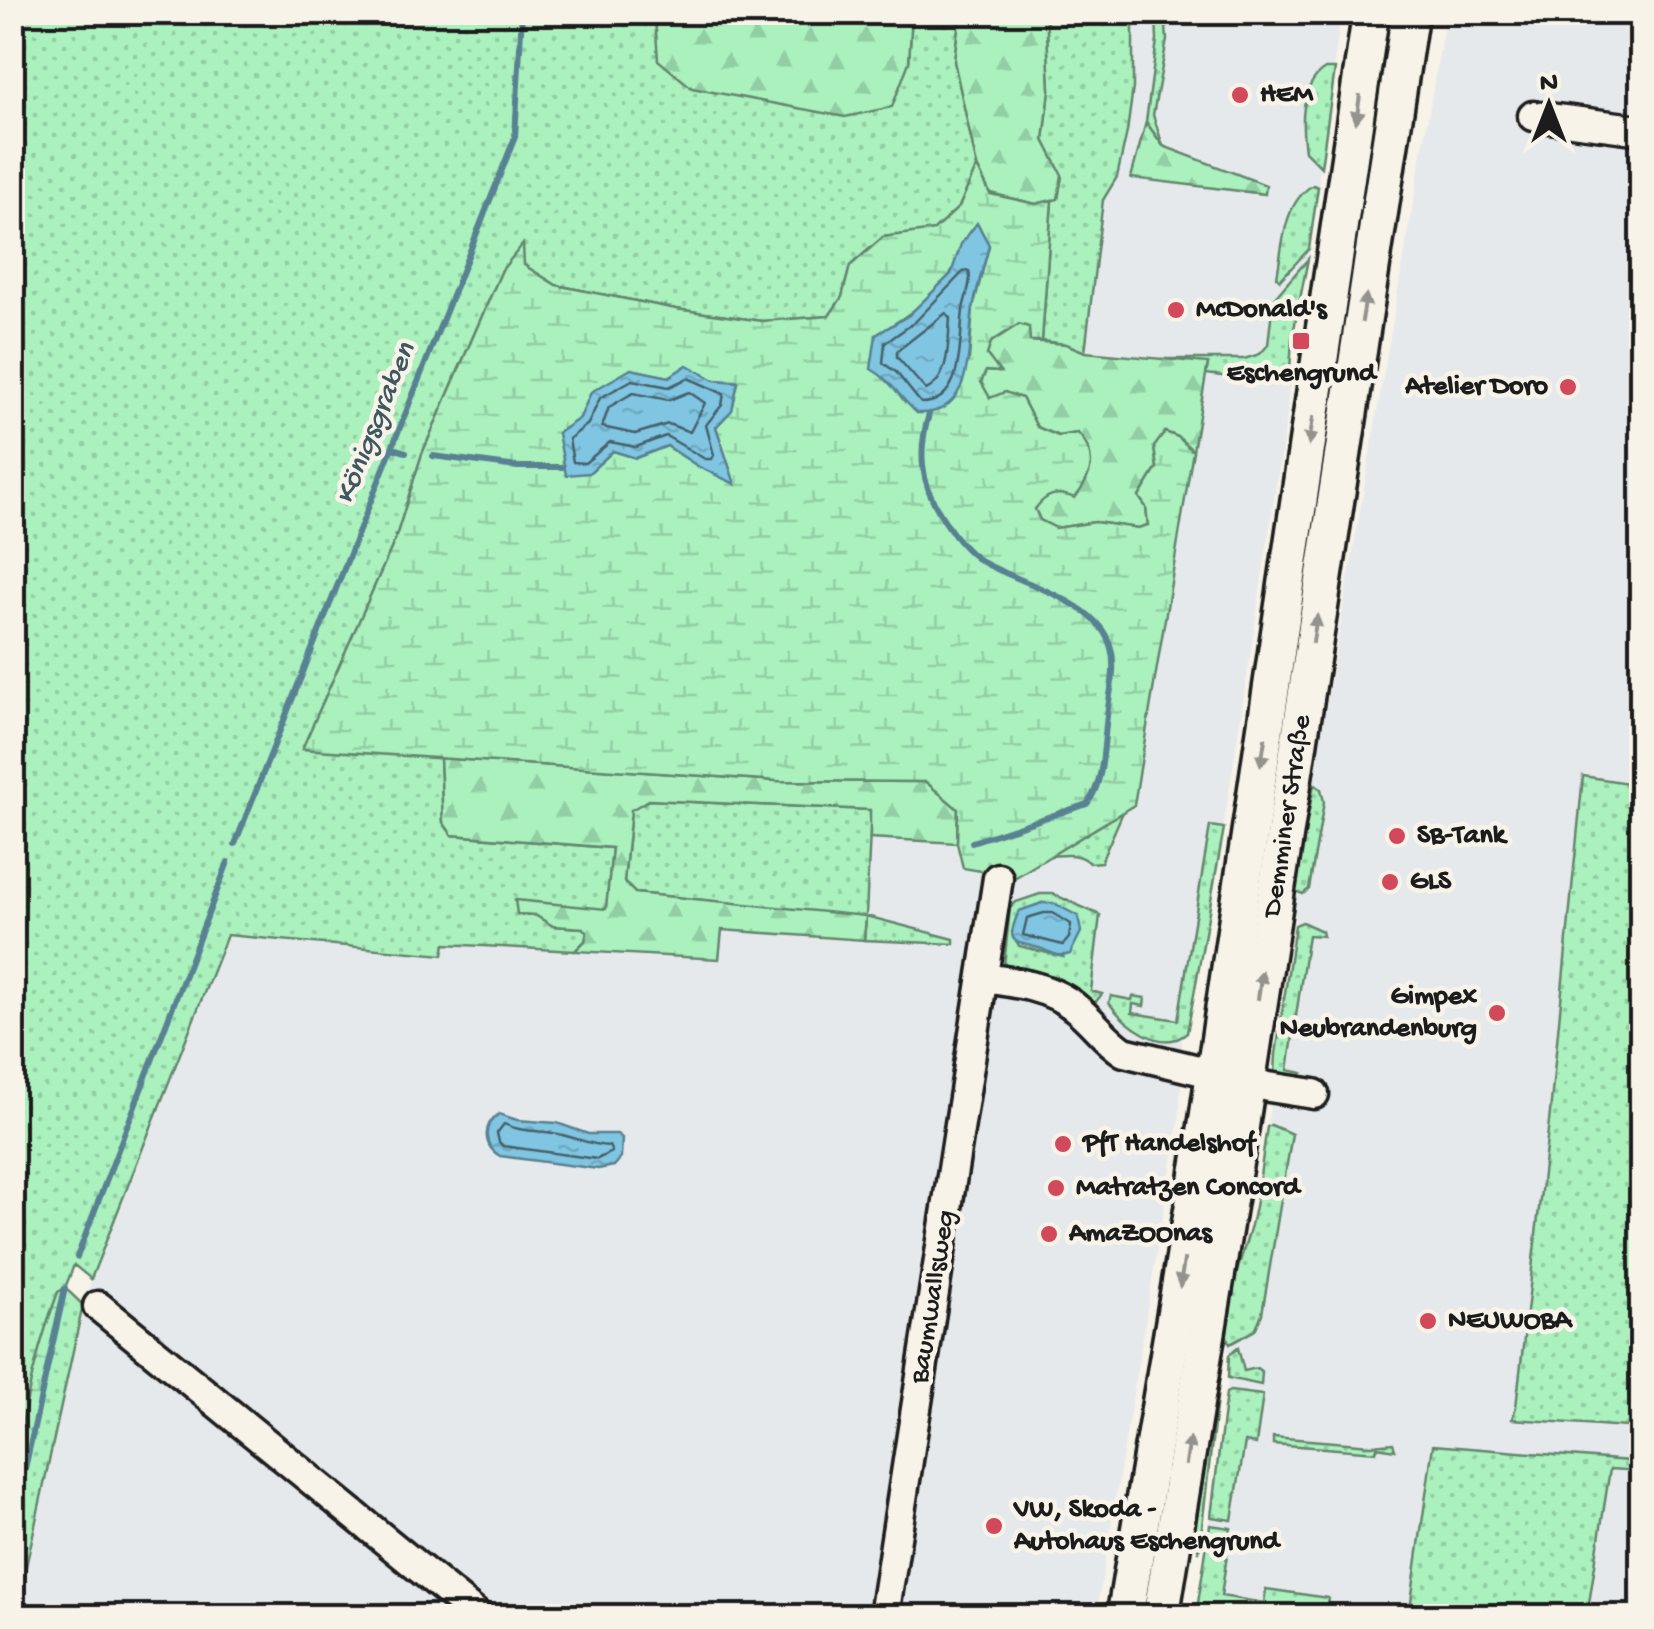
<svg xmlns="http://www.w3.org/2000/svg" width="1654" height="1629" font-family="'Gochi Hand',sans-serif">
<defs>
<pattern id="grass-dots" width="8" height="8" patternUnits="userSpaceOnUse" patternTransform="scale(2.5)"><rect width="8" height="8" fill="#aaf1be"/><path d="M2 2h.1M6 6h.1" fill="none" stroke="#92cea3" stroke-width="1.8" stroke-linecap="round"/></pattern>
<pattern id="forest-firs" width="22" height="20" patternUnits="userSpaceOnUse" patternTransform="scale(2.5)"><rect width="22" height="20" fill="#aaf1be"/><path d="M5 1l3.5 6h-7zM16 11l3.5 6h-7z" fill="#92cea3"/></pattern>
<pattern id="wetland-marsh" width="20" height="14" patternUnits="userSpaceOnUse" patternTransform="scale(2.5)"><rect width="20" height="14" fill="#aaf1be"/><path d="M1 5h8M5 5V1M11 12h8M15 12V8" fill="none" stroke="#92cea3"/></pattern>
<pattern id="water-ripples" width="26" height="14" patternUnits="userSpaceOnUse" patternTransform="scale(2.5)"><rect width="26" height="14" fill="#80c5e1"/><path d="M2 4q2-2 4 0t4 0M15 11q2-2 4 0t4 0" fill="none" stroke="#6ea9c0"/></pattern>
</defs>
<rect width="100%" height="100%" fill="#f7f3e8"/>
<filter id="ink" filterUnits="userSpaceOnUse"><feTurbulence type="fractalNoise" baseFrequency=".01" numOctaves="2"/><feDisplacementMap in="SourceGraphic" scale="20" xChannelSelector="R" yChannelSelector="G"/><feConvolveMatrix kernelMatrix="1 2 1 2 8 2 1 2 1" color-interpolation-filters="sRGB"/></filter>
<g filter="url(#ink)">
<path fill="#e6e9ec" d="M1137 13H1341L1308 259 1292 339 1287 416 1211 910 1200 953 1190 1021 1182 1037 1180 1113 1096 1616H13L91 1279 227 935 443 955 445 944 718 959 721 930 864 940 870 838 957 843 963 868 1016 877 1134 805 1208 364 1085 352 1103 200 1117 177 1133 88V28Z
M1446 13H1641V1616H1196L1230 1363 1226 1337 1231 1297 1253 1220 1270 1105 1274 1102 1278 1076 1276 1054 1295 925V887Z"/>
<path fill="url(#grass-dots)" stroke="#63866d" stroke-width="2.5" fill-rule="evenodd" d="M12 13H638L909 62 912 13H960L954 61 977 166 959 207 934 231 883 237 850 266 842 297 829 316 762 321 676 309 556 285 524 265 502 270 422 454 395 540 303 748 440 758 443 822 452 835 612 848 606 909 517 914 535 915 553 926 583 928 587 932 585 941 575 951 445 944 443 955 227 935 91 1279 74 1265 65 1288 83 1305 17 1608 12 1607Z
M1046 13H1137L1133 28V88L1127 132 1117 177 1103 200 1085 352 1066 344 1042 341 1052 200 1058 198 1062 176 1044 140 1050 90Z
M1156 13H1165L1167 40 1153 115 1163 146 1146 122 1157 40Z
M1325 69H1335L1321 167 1305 151C1301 125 1300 84 1325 69Z
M1313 185 1318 187 1309 249 1280 280 1277 277C1283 245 1283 203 1313 185Z
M1308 259 1292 339 1289 385 1206 374 1208 364 1161 359H1244L1260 354 1268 345 1273 300Z
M1583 776 1641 785V1428L1512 1419 1516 1407 1550 1113Z
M1314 784 1321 789 1324 802 1309 889 1303 894 1295 891V887Z
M649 800 871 810 866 916 954 939V944L864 940 866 917 635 893 624 882 631 809Z
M1123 812 1101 862 1089 863C1078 852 1064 855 1050 856Z
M1210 826 1224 828 1187 1033C1161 1055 1124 1023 1109 1003L1111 996 1132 1000 1133 996 1145 998 1144 1006 1133 1004 1132 1013 1178 1020Z
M1040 894H1053L1100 915 1091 991 1102 994 1091 1008 1004 965 1010 908 1016 902ZM1042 903 1063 957 1019 946 1012 932 1032 907Z
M1302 922 1322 931 1323 936 1308 935 1288 1070 1302 1073 1296 1078 1275 1073 1276 1054 1295 925Z
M1271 1125 1292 1134 1262 1314 1255 1330 1230 1344C1216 1324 1246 1247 1252 1221 1259 1191 1262 1158 1267 1127Z
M1191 1126 1114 1616H1108L1185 1130Z
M1238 1348 1244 1371 1257 1368 1262 1372 1261 1385 1228 1378 1229 1355Z
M1219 1361 1221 1364 1199 1552 1194 1533Z
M1230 1391 1263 1395 1256 1444 1245 1442 1232 1520 1211 1517 1226 1393Z
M1273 1437 1371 1445 1393 1443 1395 1450 1377 1447 1376 1452 1273 1444Z
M1433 1445 1641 1462V1471L1610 1469 1587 1616H1409Z
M1210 1525 1231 1528 1221 1596 1264 1603 1266 1589 1328 1598 1326 1613 1348 1616H1196Z"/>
<path fill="url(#forest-firs)" stroke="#63866d" stroke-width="2.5" d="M638 13H912L909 62 892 107 845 117 692 88 658 60 655 18Z
M960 13H1046L1050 90 1044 140 1062 175 1058 199 1036 204 990 193 977 166 954 61Z
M1146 122 1163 146 1266 185 1265 194 1131 178Z
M1019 324 1029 327 1031 341 1066 344 1085 352 1208 363 1193 451 1178 437 1166 432 1154 447 1157 468 1139 497 1146 507 1148 525 1138 528 1095 522 1056 528 1040 520 1035 509 1044 497 1060 492 1077 433 1058 436 1037 427 1022 398H990L981 382 986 371 998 372 987 355 991 342Z
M440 758 777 781 926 782 958 809 957 843 870 838V810L649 800 631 810 624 882 635 893 866 916 864 940 722 930 719 959 575 951 585 941 587 932 583 928 553 926 535 915 517 914 515 900 606 909 612 848 452 835 443 822Z"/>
<path fill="url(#wetland-marsh)" stroke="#63866d" stroke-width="2.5" fill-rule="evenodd" d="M977 166 990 194 1036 204 1052 200 1042 341H1030L1029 327 1019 324 991 342 987 355 1000 372 986 371 981 382 990 398 1005 392 1022 398 1037 427 1058 436 1078 433C1098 456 1093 475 1075 498 1057 491 1047 493 1035 509L1040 520 1056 528 1095 522 1138 528 1148 525 1146 507 1139 497 1157 468 1154 447 1165 432 1178 437 1193 451 1134 805 1016 877 963 868 957 843 958 809 926 782 777 781 302 749 395 540 422 454 502 270 523 244 524 265 556 285 676 309 762 321 829 316 842 297 850 266 883 237 934 230 959 207ZM978 224 989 246 973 308 969 359 905 402 888 379 876 335C900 321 936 297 951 273 963 254 958 244 978 224ZM687 366 714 380 738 382 732 410 716 427 734 482 699 467 667 446 636 458 613 451 589 473 558 433 580 418 631 369 669 377Z
M65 1288 13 1527C12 1453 32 1360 58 1292Z"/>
<path fill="url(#water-ripples)" stroke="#588192" stroke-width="2.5" d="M977 223 989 245C984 266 977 287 973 308 967 347 975 416 917 413 900 398 891 380 871 369L876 335 909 315 951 274 961 244Z
M687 365 714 380 738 382 732 410 716 427 735 484 699 467 667 446 636 458 613 451 589 473 566 475 558 433 580 418 591 392 631 369 669 377Z
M1042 903H1053L1078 916 1081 932 1070 954C1057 958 1051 952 1039 948 1012 941 1005 943 1019 911Z
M499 1114 517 1120 557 1123 588 1134H617L622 1138 621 1158 614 1166 598 1169 500 1156C483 1146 482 1125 499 1114Z"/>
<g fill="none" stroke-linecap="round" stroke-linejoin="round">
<path stroke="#44606b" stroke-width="2.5" d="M963 272 969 271C972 284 965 297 963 310 959 340 965 403 921 403L896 372 883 363 885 343 915 322Z
M946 313 950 318C948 342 950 379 926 390L897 357V351Z
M688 378 724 394 722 405 706 425 714 455 712 459H705L666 436 636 447 610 442 585 463 573 462 569 439 588 424 600 398 632 380 669 387Z
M689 392 705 403 690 432 668 424 635 434 602 427 609 407 633 393 669 400Z
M1044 913H1052L1071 924 1069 938 1063 945 1023 935 1027 918Z
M504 1124C520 1132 536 1130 553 1133 573 1136 588 1145 609 1146L612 1152 597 1159 503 1146 499 1142 497 1133Z"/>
<path stroke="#588192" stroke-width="6" d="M929 414C918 450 920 482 941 515 951 532 964 550 981 561 1019 584 1098 599 1111 648 1117 669 1109 695 1107 716 1103 744 1105 781 1087 804L972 842
M392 448 406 452
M433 456 518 467H563
M235 844 515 137 522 12
M77 1257 228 862
M12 1527 65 1288"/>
<g stroke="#1c1c1c" stroke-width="35">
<path id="minor" d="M1533 116 1642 130
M984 978C1014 982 1052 987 1076 1008 1094 1022 1105 1040 1124 1052L1269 1087 1314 1094
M98 1306 478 1616
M884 1616 998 878"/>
</g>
<g stroke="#1c1c1c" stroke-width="42">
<g id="major">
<path d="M1125 1616 1208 1117 1371 12"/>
<path id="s1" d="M1161 1616 1241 1123 1410 12"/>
</g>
</g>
<use href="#minor" stroke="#f7f3e8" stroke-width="28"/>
<use href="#major" stroke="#f7f3e8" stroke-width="35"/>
</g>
<defs><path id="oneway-solid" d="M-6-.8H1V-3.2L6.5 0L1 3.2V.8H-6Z" transform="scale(2.5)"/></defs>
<g fill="#94928c">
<use href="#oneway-solid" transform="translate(1358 109) rotate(98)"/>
<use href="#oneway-solid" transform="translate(1364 308) rotate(-81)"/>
<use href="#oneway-solid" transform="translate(1311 431) rotate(99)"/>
<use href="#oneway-solid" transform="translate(1315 629) rotate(-81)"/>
<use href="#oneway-solid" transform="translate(1263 752) rotate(99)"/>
<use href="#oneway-solid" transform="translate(1260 985) rotate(-82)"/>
<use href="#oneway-solid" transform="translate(1182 1273) rotate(99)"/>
<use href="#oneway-solid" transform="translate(1188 1451) rotate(-81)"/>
</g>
</g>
<g fill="#d1495b" stroke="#f7f3e8" stroke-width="4">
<circle cx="1240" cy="95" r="10"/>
<circle cx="1176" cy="310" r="10"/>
<rect x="1291" y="331" width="20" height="20" rx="5"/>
<circle cx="1568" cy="387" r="10"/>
<circle cx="1397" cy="836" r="10"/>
<circle cx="1390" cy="882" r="10"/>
<circle cx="1497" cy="1013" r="10"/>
<circle cx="1063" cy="1144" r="10"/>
<circle cx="1056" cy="1188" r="10"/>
<circle cx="1049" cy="1234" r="10"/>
<circle cx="1428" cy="1321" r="10"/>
<circle cx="994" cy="1526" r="10"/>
</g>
<g text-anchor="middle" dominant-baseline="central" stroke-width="9" stroke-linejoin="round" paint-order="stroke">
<g font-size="28" font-weight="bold" fill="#1c1c1c" stroke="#f7f3e8" text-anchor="start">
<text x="1260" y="95">HEM</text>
<text x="1196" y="310">McDonald's</text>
<text x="1301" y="374" text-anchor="middle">Eschengrund</text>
<text x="1548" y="387" text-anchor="end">Atelier Doro</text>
<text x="1417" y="836">SB-Tank</text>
<text x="1410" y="882">GLS</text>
<text x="1477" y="997" text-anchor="end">Gimpex<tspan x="1477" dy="32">Neubrandenburg</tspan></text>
<text x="1083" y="1144">PfT Handelshof</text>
<text x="1076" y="1188">Matratzen Concord</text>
<text x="1069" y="1234">AmaZOOnas</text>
<text x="1448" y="1321">NEUWOBA</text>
<text x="1014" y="1510">VW, Skoda -<tspan x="1014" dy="32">Autohaus Eschengrund</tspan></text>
</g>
<g font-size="28" fill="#1c1c1c" stroke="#f7f3e8">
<text stroke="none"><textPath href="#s1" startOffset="810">Demminer Straße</textPath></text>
<text transform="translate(934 1297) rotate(-81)">Baumwallsweg</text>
</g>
<g font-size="30" font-style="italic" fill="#3f5761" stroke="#f7f3e8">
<text transform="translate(377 424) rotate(-68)">Königsgraben</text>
</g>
</g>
<rect width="1654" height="1629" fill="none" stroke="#f7f3e8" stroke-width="50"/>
<rect x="25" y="25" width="1604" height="1579" fill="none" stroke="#1c1c1c" stroke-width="4" filter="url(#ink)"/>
<g transform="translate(1549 105)" stroke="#f7f3e8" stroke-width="8" paint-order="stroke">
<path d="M0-8L18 38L0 25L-18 38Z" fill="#1c1c1c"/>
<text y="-15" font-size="28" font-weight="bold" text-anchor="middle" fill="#1c1c1c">N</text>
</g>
</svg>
